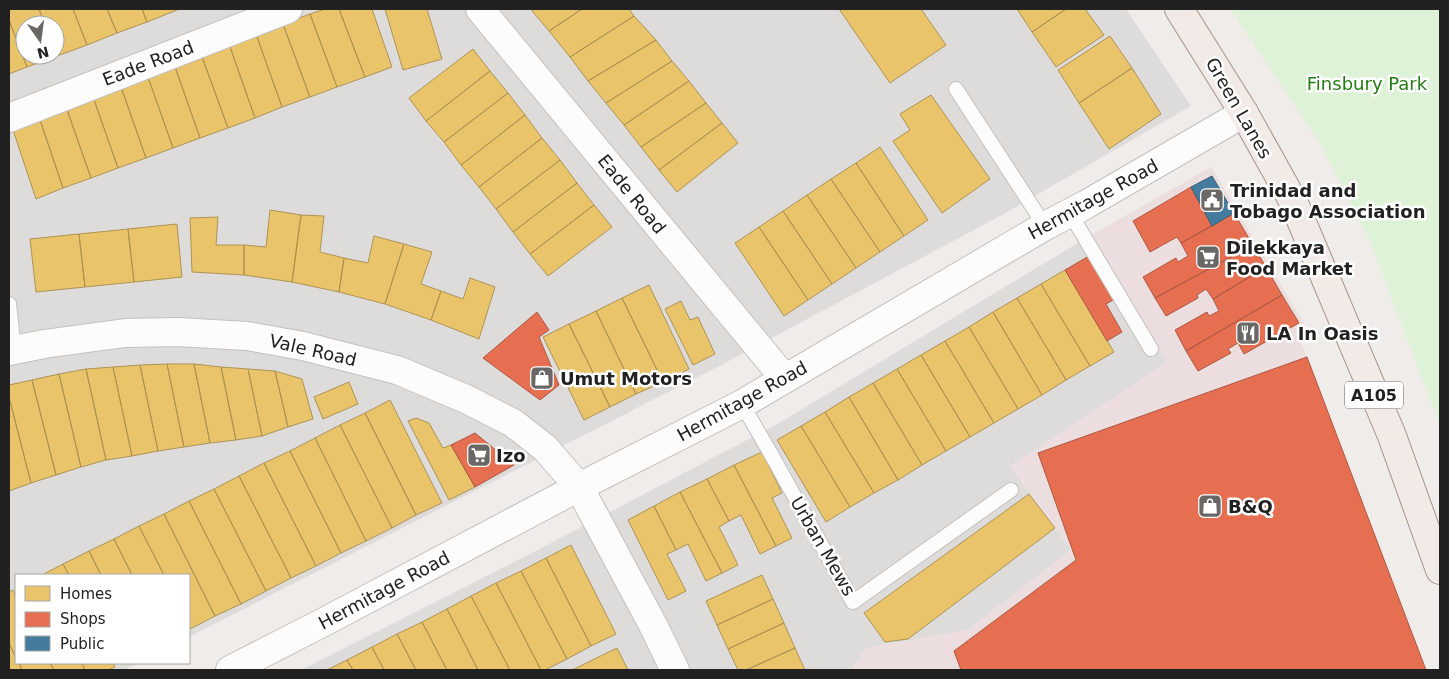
<svg xmlns="http://www.w3.org/2000/svg" width="1449" height="679" font-family="'DejaVu Sans',sans-serif">
<rect width="100%" height="100%" fill="#efecea"/>
<path fill="#dedcdb" fill-rule="evenodd" d="M9 9H1126L1191 106 1000 216 723 364 189 637V575H16V663H139L124 670H9ZM25 25H55V55H25Z
M1081 241 1155 370 1010 466 1071 550 968 630 867 648 851 670H301L532 553 779 423Z"/>
<path fill="#ecdedf" d="M1211 167 1306 327 1298 336 1307 357 1426 670H851L867 648 968 630 1071 550 1010 466 1155 370 1081 241Z"/>
<path fill="#dddcdb" d="M953 9H970L1064 152 1002 190 919 70 952 49 934 22Z
M1137 325 1154 341 1166 362 1130 387 1109 354 1107 341Z"/>
<path fill="#def2d8" d="M1230 9H1440V426L1370 241 1321 145Z"/>
<path fill="#e9c46a" stroke="#ad9354" d="M9 9H39L45 25H25V55H55V51L57 56 27 67 9 20Z
M39 9H73L87 45 57 56 55 51V25H45Z
M73 9H107L117 33 87 45Z
M107 9H142L147 22 117 33Z
M142 9H177V10L147 22Z
M325 9H339L365 77 337 87 310 14Z
M339 9H372L392 67 365 77Z
M385 9H427L442 59 403 70Z
M535 9H582L549 31 532 11Z
M582 9H629L634 16 570 57 549 31Z
M839 9H921L946 45 890 83Z
M1017 9H1066L1032 32Z
M1066 9H1085L1104 35 1056 67 1032 32Z
M310 14 337 87 310 97 283 24Z
M634 16 656 40 588 81 570 57Z
M9 20 27 67 9 74Z
M283 24 310 97 282 107 256 34Z
M256 34 282 107 255 118 229 44Z
M1110 36 1132 68 1079 103 1058 70Z
M656 40 672 61 606 103 588 81Z
M229 44 255 118 228 128 201 54Z
M473 49 490 71 426 121 409 98Z
M201 54 228 128 200 138 174 64Z
M672 61 689 81 624 125 606 103Z
M174 64 200 138 173 148 147 74Z
M1132 68 1161 114 1109 149 1079 103Z
M490 71 508 93 444 142 426 121Z
M147 74 173 148 146 158 120 84Z
M689 81 706 103 641 147 624 125Z
M120 84 146 158 118 168 92 94Z
M508 93 525 115 461 165 444 142Z
M92 94 118 168 91 178 65 104Z
M931 95 990 179 942 213 893 141 910 130 900 114Z
M706 103 722 123 659 170 641 147Z
M65 104 91 178 63 188 38 114Z
M38 114 63 188 36 199 11 124Z
M525 115 542 138 479 187 461 165Z
M722 123 738 143 677 192 659 170Z
M542 138 560 160 496 209 479 187Z
M880 147 928 220 904 236 856 163Z
M560 160 577 183 513 232 496 209Z
M856 163 904 236 880 252 831 179Z
M831 179 880 252 856 268 807 195Z
M577 183 594 205 530 254 513 232Z
M807 195 856 268 832 284 783 211Z
M594 205 612 227 548 276 530 254Z
M270 210 301 215 292 282 244 275V245L266 247Z
M783 211 832 284 808 300 759 227Z
M301 215 324 216 320 252 344 258 339 292 292 282Z
M218 217 216 245H244V275L192 272 190 218Z
M177 224 182 277 134 282 128 229Z
M759 227 808 300 784 316 735 243Z
M128 229 134 282 85 287 79 234Z
M79 234 85 287 36 292 30 239Z
M374 236 404 244 385 304 339 292 344 258 368 263Z
M404 244 432 252 421 284 441 291 431 320 385 304Z
M1065 270 1114 352 1090 366 1041 284Z
M470 278 495 287 479 339 431 320 441 291 463 299Z
M1041 284 1090 366 1066 380 1017 298Z
M649 285 689 369 663 382 622 298Z
M622 298 663 382 636 394 596 311Z
M1017 298 1066 380 1042 395 993 312Z
M681 301 690 320 698 317 715 354 693 365 665 309Z
M596 311 636 394 610 407 569 324Z
M993 312 1042 395 1018 409 969 327Z
M569 324 610 407 584 420 543 337Z
M969 327 1018 409 994 423 945 341Z
M945 341 994 423 970 437 921 355Z
M921 355 970 437 946 451 897 369Z
M167 364 184 447 158 451 140 365Z
M167 364H194L210 443 184 447Z
M194 364 221 367 236 440 210 443Z
M140 365 158 451 132 456 113 367Z
M113 367 132 456 106 460 86 369Z
M221 367 248 369 262 436 236 440Z
M86 369 106 460 81 467 59 374Z
M248 369 275 371 288 427 262 436Z
M897 369 946 451 922 465 873 383Z
M275 371 302 379 313 419 288 427Z
M59 374 81 467 56 475 32 380Z
M32 380 56 475 31 483 9 397V385Z
M349 382 358 404 323 419 314 397Z
M873 383 922 465 898 480 849 397Z
M9 397 31 483 9 491Z
M849 397 898 480 874 493 825 412Z
M390 400 442 503 416 515 365 413Z
M825 412 874 493 850 507 801 426Z
M365 413 416 515 392 528 340 425Z
M416 418 429 423 443 448 451 445 475 487 449 500 408 421Z
M340 425 392 528 366 541 315 438Z
M801 426 850 507 826 522 777 440Z
M315 438 366 541 341 553 290 451Z
M290 451 341 553 316 566 264 463Z
M762 452 782 493 772 498 792 538 776 546 734 465Z
M264 463 316 566 291 578 239 476Z
M734 465 776 546 760 554 741 515 729 521 707 479Z
M239 476 291 578 266 591 214 489Z
M707 479 729 521 719 527 738 565 722 573 680 492Z
M214 489 266 591 241 604 189 501Z
M680 492 722 573 706 581 688 544 676 550 654 506Z
M1029 494 1055 528 908 639 885 642 864 613Z
M189 501 241 604 215 616 164 514Z
M654 506 676 550 667 554 686 591 668 600 628 520Z
M164 514 215 616 190 629 189 625V575H164L139 526Z
M139 526 164 575H132L114 539Z
M114 539 132 575H101L89 551Z
M571 545 616 634 591 646 546 558Z
M89 551 101 575H69L63 564Z
M546 558 591 646 567 659 521 571Z
M63 564 69 575H42Z
M521 571 567 659 545 670H541L496 583Z
M762 575 773 599 717 625 706 601Z
M496 583 541 670H510L471 596Z
M13 590 16 596V658L9 643V592Z
M471 596 510 670H478L447 609Z
M773 599 784 623 728 649 717 625Z
M447 609 478 670H447L422 622Z
M422 622 447 670H416L397 634Z
M784 623 795 648 746 670H738L728 649Z
M397 634 416 670H384L372 647Z
M9 643 16 658V663H19L22 670H9Z
M372 647 384 670H353L347 660Z
M617 648 628 670H572Z
M795 648 805 670H746Z
M347 660 353 670H327Z
M19 663H50L54 670H22Z
M50 663H82L85 670H54Z
M82 663H113L115 667 108 670H85Z"/>
<path fill="#e76f51" stroke="#ac5843" d="M1191 187 1212 226 1181 243 1177 237 1150 252 1133 221Z
M1234 213 1253 245 1155 298 1143 277 1176 258 1178 262 1188 256 1181 243Z
M1253 245 1266 267 1213 299 1206 289 1197 295 1198 298 1166 316 1155 298Z
M1089 256 1115 299 1106 304 1122 332 1107 341 1065 270Z
M1266 267 1282 295 1186 351 1175 330 1207 312 1209 316 1219 311 1213 299Z
M1282 295 1299 323 1244 354 1238 343 1228 349 1231 353 1198 371 1186 351Z
M537 312 549 330 539 337 559 385 540 400 483 358Z
M1307 357 1426 670H961L954 651 1076 560 1038 453Z
M475 433 514 465 475 487 451 445Z"/>
<path fill="#457b9d" stroke="#3a6078" d="M1212 176 1234 213 1212 226 1191 187Z"/>
<g fill="none" stroke-linecap="round" stroke-linejoin="round">
<g stroke="#c2c1c0" stroke-width="16">
<path id="lane" d="M956 89 1045 226
M1070 213 1151 349
M9 304 14 349
M742 404 771 454 853 602 1011 490"/>
</g>
<g stroke="#c2c1c0" stroke-width="30">
<path id="street" d="M480 9 785 379
M9 118 288 9
M9 351 44 344 125 333 178 332 247 336 303 346 397 370 466 399 513 423 545 448 579 487 653 625 675 670
M230 670 322 623 579 487 742 404 1045 226 1085 205 1244 113"/>
</g>
<g stroke="#a59388" stroke-width="30">
<path id="primary" d="M1179 9 1244 113 1293 201 1392 436 1440 570"/>
</g>
<use href="#lane" stroke="#fdfcfc" stroke-width="14"/>
<use href="#street" stroke="#fdfcfc" stroke-width="28"/>
<use href="#primary" stroke="#f2eae7" stroke-width="28"/>
</g>
<defs>
<g id="civic-square" transform="scale(1.25)"><rect x="-9" y="-9" width="18" height="18" rx="4" fill="#696867" stroke="#fff"/><path d="M-.6-6.5H3V-4.5H.6V-3L4-1V1h2V6H-6V1h2V-1L-.6-3ZM-1.2 2.5V6h2.4V2.5Z" fill="#fff"/></g>
<g id="supermarket-square" transform="scale(1.25)"><rect x="-9" y="-9" width="18" height="18" rx="4" fill="#696867" stroke="#fff"/><path d="M-6-5.5h2.5l.6 2H6L4.5 2H-2.5L-4.4-4H-6ZM-1.5 3.2a1.3 1.3 0 1 0 .1 0ZM3 3.2a1.3 1.3 0 1 0 .1 0Z" fill="#fff"/></g>
<g id="restaurant-square" transform="scale(1.25)"><rect x="-9" y="-9" width="18" height="18" rx="4" fill="#696867" stroke="#fff"/><path d="M-5-6h1v4h1v-4h1v4h1v-4h1v5L-1.5 .5V6h-2V.5L-5-1ZM5-6V6H3V1.5H1.5Q1.5-4 5-6Z" fill="#fff"/></g>
<g id="shop-square" transform="scale(1.25)"><rect x="-9" y="-9" width="18" height="18" rx="4" fill="#696867" stroke="#fff"/><path d="M-5-2.5h2.3a2.7 3.5 0 0 1 5.4 0H5L5.5 6h-11ZM-1.5-2.5h3a1.5 2.3 0 0 0-3 0Z" fill="#fff"/></g>
</defs>
<g fill-rule="evenodd">
<use href="#civic-square" x="1212" y="200"/>
<use href="#supermarket-square" x="1208" y="257"/>
<use href="#restaurant-square" x="1248" y="333"/>
<use href="#shop-square" x="542" y="378"/>
<use href="#supermarket-square" x="479" y="455"/>
<use href="#shop-square" x="1210" y="506"/>
</g>
<g text-anchor="middle" dominant-baseline="central" stroke-width="5" stroke-linejoin="round" paint-order="stroke">
<rect fill="#fff" stroke="#646464" stroke-width="1" x="1345" y="381.5" width="58" height="27" rx="4"/>
<g font-size="16" font-weight="bold" fill="#212121">
<text x="1374" y="395">A105</text>
</g>
<g font-size="18" fill="#212121" stroke="#fff">
<text transform="translate(148 63) rotate(-21)">Eade Road</text>
<text transform="translate(1239 108) rotate(60)">Green Lanes</text>
<text transform="translate(632 194) rotate(51)">Eade Road</text>
<text transform="translate(1093 199) rotate(-29)">Hermitage Road</text>
<text transform="translate(313 350) rotate(13)">Vale Road</text>
<text transform="translate(742 401) rotate(-29)">Hermitage Road</text>
<text transform="translate(823 546) rotate(60)">Urban Mews</text>
<text transform="translate(384 590) rotate(-28)">Hermitage Road</text>
</g>
<g font-size="18" fill="#257b13" stroke="#fff">
<text x="1367" y="83">Finsbury Park</text>
</g>
<g font-size="18" font-weight="bold" fill="#212121" stroke="#fff" text-anchor="start">
<text x="1230" y="190">Trinidad and<tspan x="1230" dy="21">Tobago Association</tspan></text>
<text x="1226" y="247">Dilekkaya<tspan x="1226" dy="21">Food Market</tspan></text>
<text x="1266" y="333">LA In Oasis</text>
<text x="560" y="378">Umut Motors</text>
<text x="496" y="455">Izo</text>
<text x="1228" y="506">B&amp;Q</text>
</g>
</g>
<rect width="1449" height="679" fill="none" stroke="#212121" stroke-width="20"/>
<rect x="15" y="574" width="175" height="90" fill="#ffffff" stroke="#a6a6a6"/>
<rect x="25" y="586" width="25" height="15" fill="#e9c46a" stroke="#a6a6a6"/>
<text x="60" y="599" font-size="15" fill="#212121">Homes</text>
<rect x="25" y="612" width="25" height="15" fill="#e76f51" stroke="#a6a6a6"/>
<text x="60" y="624" font-size="15" fill="#212121">Shops</text>
<rect x="25" y="636" width="25" height="15" fill="#457b9d" stroke="#a6a6a6"/>
<text x="60" y="649" font-size="15" fill="#212121">Public</text>
<g transform="translate(40 40) rotate(166)"><circle r="24" fill="#ffffff" stroke="#a6a6a6"/>
<path d="M0-4L9 19L0 12L-9 19Z" fill="#696867"/>
<text y="-8" font-size="14" font-weight="bold" text-anchor="middle" fill="#212121">N</text>
</g>
</svg>
